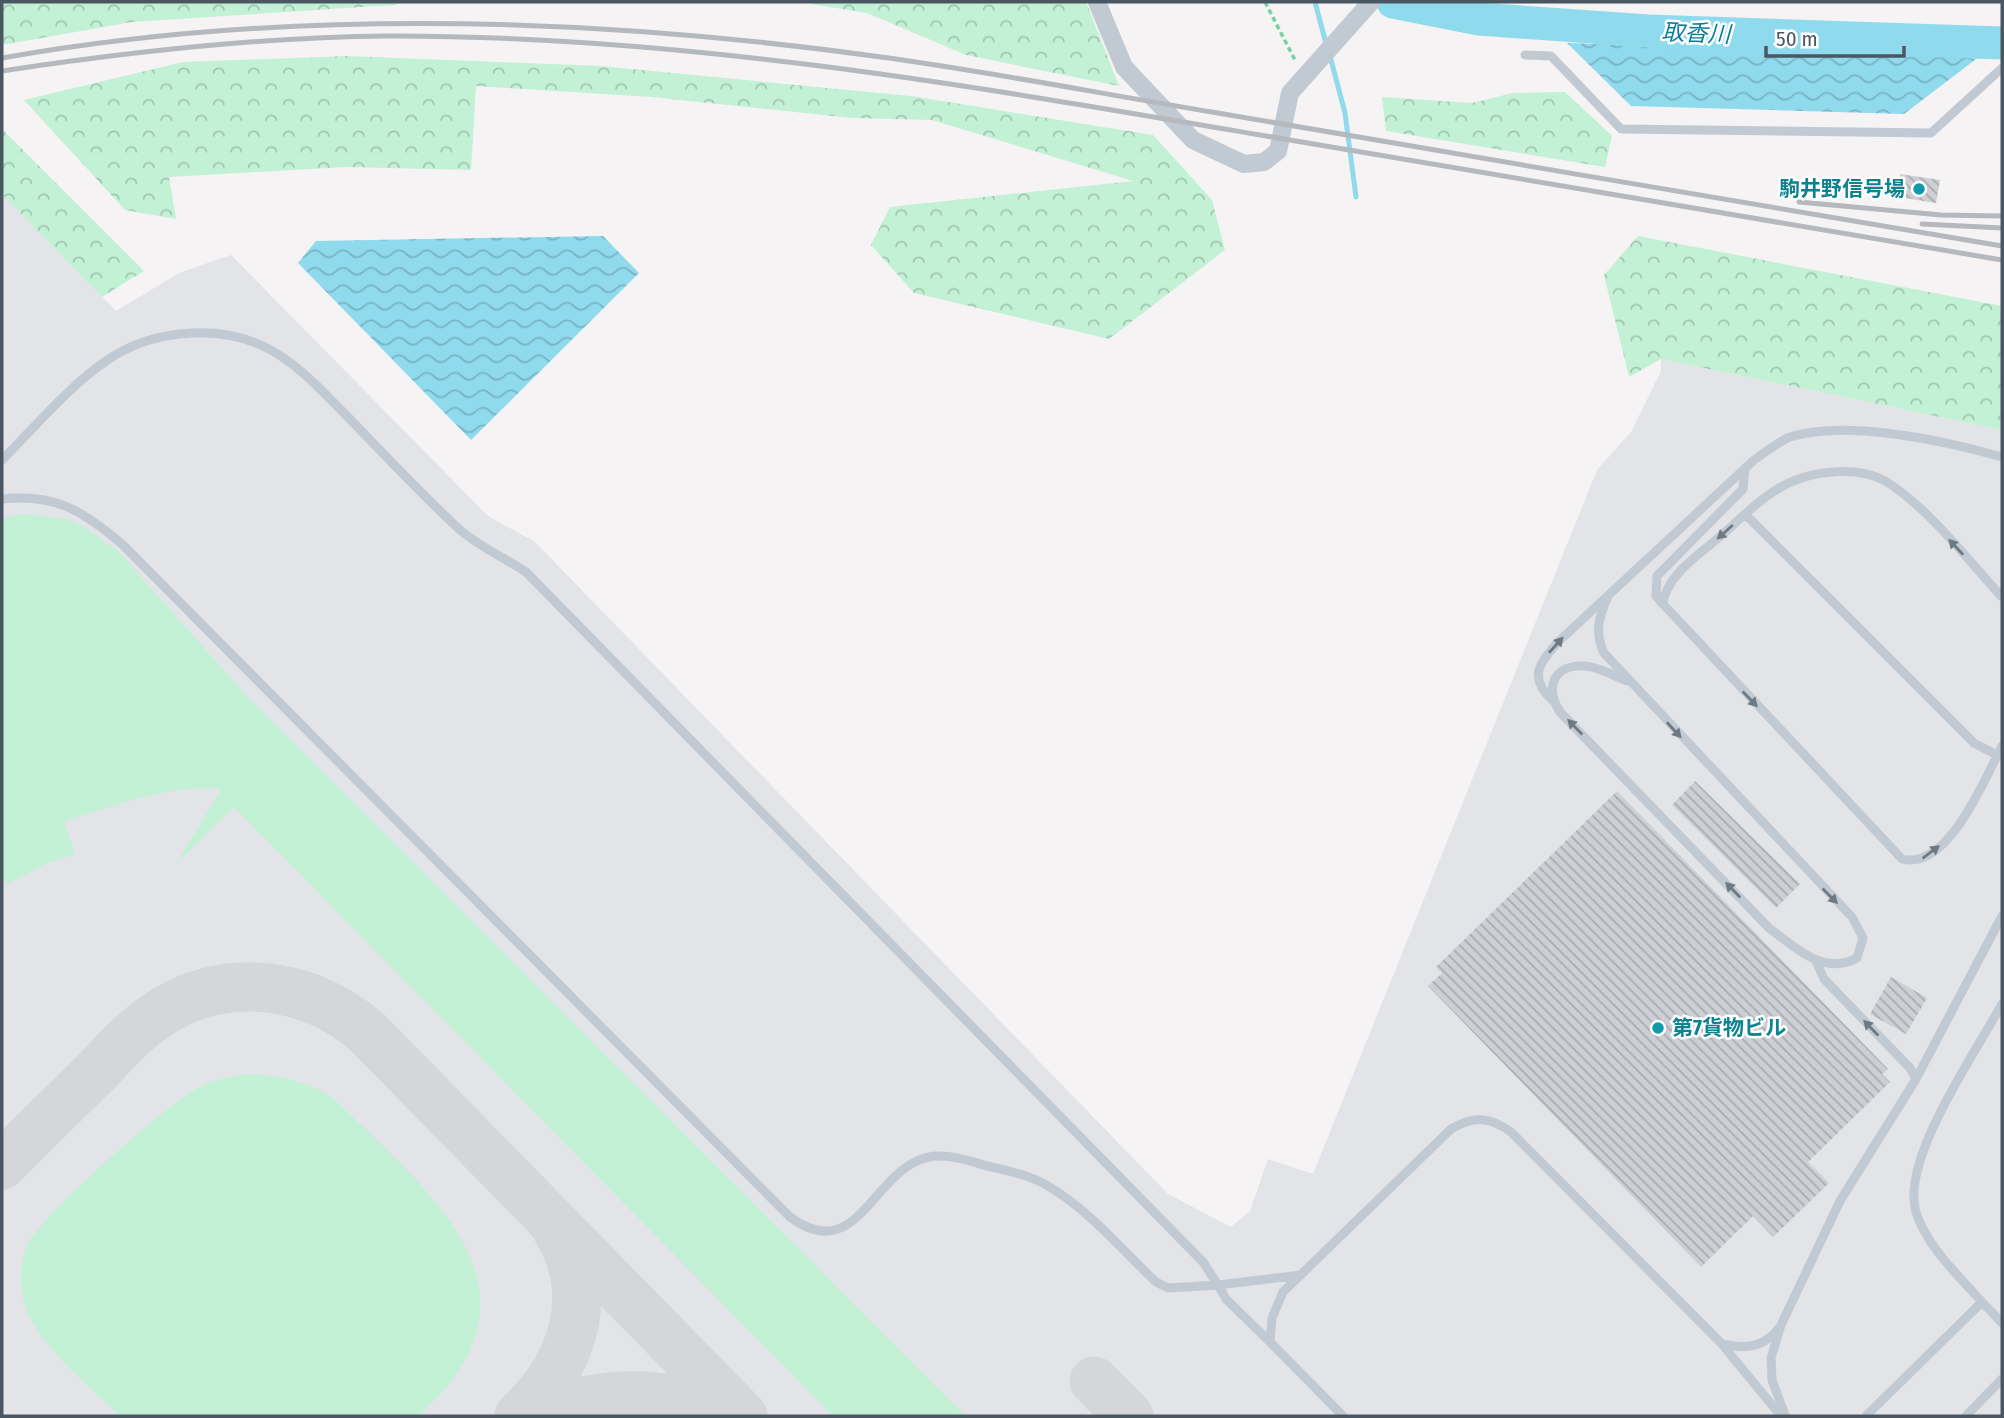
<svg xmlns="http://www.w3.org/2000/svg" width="2004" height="1418" font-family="'Fira Sans Condensed','Noto Sans JP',sans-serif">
<defs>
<pattern id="forest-crowns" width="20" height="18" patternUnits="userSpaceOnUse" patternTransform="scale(1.75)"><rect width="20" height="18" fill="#c3f1d5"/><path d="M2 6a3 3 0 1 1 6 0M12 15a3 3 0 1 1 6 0" fill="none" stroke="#a0c6b0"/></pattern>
<pattern id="water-waves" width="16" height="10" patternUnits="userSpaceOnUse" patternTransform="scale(1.75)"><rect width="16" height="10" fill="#90daee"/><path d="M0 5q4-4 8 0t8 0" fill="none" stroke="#78b4c4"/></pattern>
<pattern id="building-back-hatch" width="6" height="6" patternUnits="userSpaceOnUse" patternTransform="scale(1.75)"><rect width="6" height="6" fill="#cdcfd5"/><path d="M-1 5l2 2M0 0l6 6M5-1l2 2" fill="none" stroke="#a8abb0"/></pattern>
</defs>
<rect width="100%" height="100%" fill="#f5f3f3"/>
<path fill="#e2e4e7" d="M2 194 116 311 179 273 231 255 488 516 535 542 1168 1194 1231 1227 1250 1211 1268 1159 1313 1174 1597 470 1631 432 1661 371V359L2002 430V1416H2Z"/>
<path fill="#c3f1d5" d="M23 514 66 519 84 527 118 551 243 692 966 1416H833L234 807 176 864 221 790C176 782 108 808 64 821L75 854 45 864 8 884 2 877V519Z
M249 1074C281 1076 308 1081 334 1099 430 1193 559 1291 418 1416H120C90 1386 27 1337 22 1293 20 1278 21 1260 27 1246 40 1216 166 1105 198 1088 214 1079 231 1076 249 1074Z"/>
<path fill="url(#forest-crowns)" d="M2 2H406L393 5 132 22 2 45Z
M799 2H1086L1119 86 966 55 867 13Z
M347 56 600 66 911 96 1153 135 1212 200 1225 250 1109 339 914 293 871 245 890 207 1133 181 932 120 852 118 651 97 476 86 471 170 346 167 169 177 176 219 125 210 24 100 183 62Z
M1565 92 1612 136 1605 167 1386 131 1382 97 1472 103 1513 93Z
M2 129 144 271 102 297 2 194Z
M1638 236 2002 306V430L1661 359 1629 377 1604 275Z"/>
<path fill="url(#water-waves)" d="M1567 43 1980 56 1904 114 1631 106Z
M603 236 639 273 471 440 298 263 316 241Z"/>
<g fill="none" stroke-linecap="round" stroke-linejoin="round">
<path stroke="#90daee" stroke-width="5" d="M1315 2 1327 47
M1330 56 1345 113 1356 197"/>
<path stroke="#90daee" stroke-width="33" d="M1393 2 1479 19 1648 31 2002 43"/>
<path stroke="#d5d6d8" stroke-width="49" d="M2 1165C33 1134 65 1102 97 1071 119 1048 141 1023 169 1008 235 971 313 985 368 1033L743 1416
M1094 1381 1129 1416
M519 1416C571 1367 597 1298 558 1232
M535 1416C601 1390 662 1388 728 1416"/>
</g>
<path fill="url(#building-back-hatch)" d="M1900 174 1940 180 1936 203 1898 197Z
M1695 781 1800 884 1776 908 1672 805Z
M1617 791 1888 1069 1882 1074 1890 1082 1808 1162 1829 1183 1773 1237 1753 1216 1701 1267 1428 986 1442 973 1436 967Z
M1891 977 1927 998 1906 1034 1870 1014Z"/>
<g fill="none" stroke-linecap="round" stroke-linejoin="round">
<path stroke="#7ad0a6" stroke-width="3.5" stroke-dasharray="5 3.5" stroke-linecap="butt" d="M1265 2 1296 62"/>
<path stroke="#c1cad2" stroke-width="9" d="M1525 55 1551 56 1621 129 1931 133 2002 68
M2 460C35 427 67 388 106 361 150 330 218 323 267 348 298 364 320 389 344 413 382 452 419 492 459 529 478 546 505 558 526 572L1203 1262 1218 1285 1301 1275
M2 499C55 493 83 511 122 544L790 1217C861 1269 873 1162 935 1156 953 1155 970 1161 987 1166 1008 1171 1030 1175 1048 1186 1089 1210 1122 1250 1156 1282L1168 1288 1218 1285 1226 1299 1270 1342
M1745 514 1974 743 1997 755
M2002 597C1968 560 1928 507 1885 481 1861 467 1821 470 1796 480 1768 490 1746 514 1724 533 1703 552 1666 574 1663 604L1902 859C1948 871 1984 780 2002 746
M1607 599C1598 618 1595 634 1604 653L1852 917 1863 938 1857 958C1823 976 1796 948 1769 928L1560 712C1544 687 1554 664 1585 666 1600 667 1614 676 1627 681
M1663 604 1656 596 1657 576 1743 489 1745 468
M1552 700C1528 677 1539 664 1558 642L1754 460C1765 453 1777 442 1790 437 1846 419 1946 441 2002 457
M1815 959 1824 979 1910 1068 1916 1079
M1982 1302 2002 1323
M1722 1344C1745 1349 1763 1348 1778 1329
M1785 1415 1772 1380 1771 1358 1781 1325 1840 1201 1916 1079 2002 916
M1343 1416 1270 1342 1272 1318 1283 1292 1451 1129C1474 1116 1489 1116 1511 1132L1721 1343 1781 1416
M1866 1416 1982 1302C1958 1275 1927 1247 1916 1212 1900 1160 1976 1052 2002 1004
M1966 1416 2002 1379"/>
<path stroke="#c1cad2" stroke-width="18" d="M1097 2 1124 67 1193 140 1244 164 1264 162 1278 151 1290 93 1371 2"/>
<path stroke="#b5b8bd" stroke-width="5" d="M2 58C291 7 592 17 881 57 992 72 1102 94 1212 112 1475 157 1739 202 2002 246
M2 71C128 52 257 37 386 36 684 35 978 87 1272 137 1515 178 1759 219 2002 260
M1799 202 1941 215 2002 216
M1922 224 2002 228"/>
</g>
<defs><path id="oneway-solid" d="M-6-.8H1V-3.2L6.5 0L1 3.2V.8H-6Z" transform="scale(1.75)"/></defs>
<g fill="#6e7983">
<use href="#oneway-solid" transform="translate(1725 532) rotate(138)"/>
<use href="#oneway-solid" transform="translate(1956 547) rotate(-133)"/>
<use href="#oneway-solid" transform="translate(1556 645) rotate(-48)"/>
<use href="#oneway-solid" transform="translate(1750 699) rotate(46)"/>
<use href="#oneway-solid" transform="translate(1575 727) rotate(-134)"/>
<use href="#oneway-solid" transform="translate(1674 730) rotate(47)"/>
<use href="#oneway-solid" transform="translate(1931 852) rotate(-37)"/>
<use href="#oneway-solid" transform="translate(1733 890) rotate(-134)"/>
<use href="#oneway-solid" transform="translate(1830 896) rotate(45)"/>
<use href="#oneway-solid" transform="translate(1871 1028) rotate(-134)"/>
</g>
<g fill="#0f9aa8" stroke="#fff" stroke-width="2.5">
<circle cx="1919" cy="189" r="7"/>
<circle cx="1658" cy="1028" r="7"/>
</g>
<g text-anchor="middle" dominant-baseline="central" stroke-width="5" stroke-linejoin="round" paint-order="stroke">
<g font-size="21" font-weight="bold" fill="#0d838f" stroke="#fff" text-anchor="end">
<text x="1905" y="189">駒井野信号場</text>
<text x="1672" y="1028" text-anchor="start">第7貨物ビル</text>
</g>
<g font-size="23" font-style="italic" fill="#0c7c9b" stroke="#fff">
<text transform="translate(1696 33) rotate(2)">取香川</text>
</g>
</g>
<rect width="2004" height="1418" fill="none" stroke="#4a5661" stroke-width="7"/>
<path d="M1766 46v10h138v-10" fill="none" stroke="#4a5661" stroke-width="3.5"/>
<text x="1776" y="46" font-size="21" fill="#4a5661" stroke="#ffffff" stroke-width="5" paint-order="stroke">50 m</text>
</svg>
